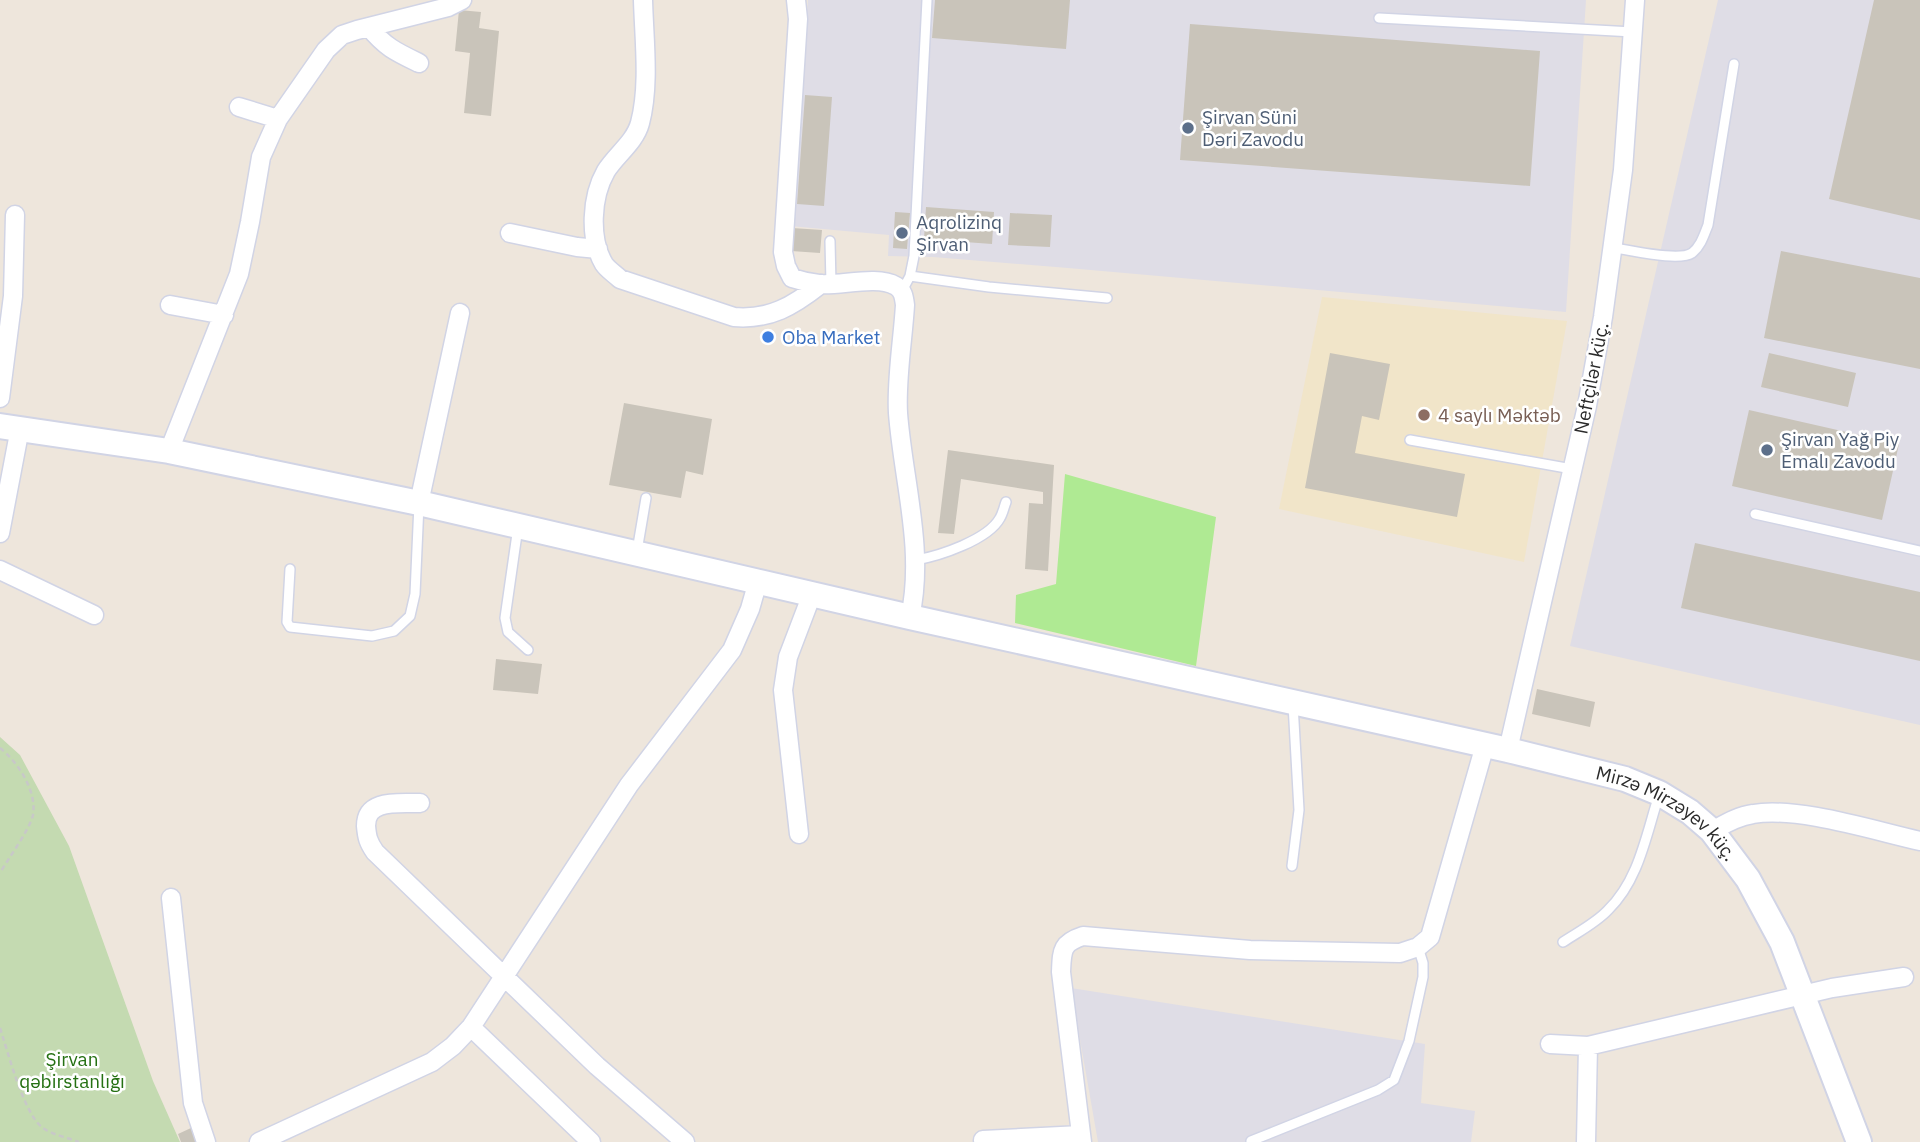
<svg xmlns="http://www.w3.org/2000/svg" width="1920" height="1142" font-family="'IBM Plex Sans',sans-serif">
<rect width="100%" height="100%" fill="#eee6dc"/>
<path fill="#dfdde6" d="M808 0H1586L1566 312 1068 268 933 257 888 256 889 235 790 226Z
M1718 0H1920V725L1570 646Z
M1071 988 1425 1044 1421 1103 1475 1111 1471 1142H1098Z"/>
<path fill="#f1e5c9" d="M1322 297 1567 321 1524 562 1279 509Z"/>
<path fill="#afea93" d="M1065 474 1216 517 1196 666 1015 623 1016 595 1056 584Z"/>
<path fill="#c4dab1" d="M0 737 20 755 69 846 153 1081 180 1142H0Z"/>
<path fill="#c9c4ba" d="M935 0H1070L1066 49 932 38Z
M1874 0H1920V220L1829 199Z
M459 10 481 12 479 28 499 31 491 116 464 113 470 53 455 51Z
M1190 24 1540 51 1530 186 1180 160Z
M805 95 832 97 824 206 797 204Z
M926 207 994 212 992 244 924 239Z
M895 212 910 213 907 249 893 248Z
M1010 213 1052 215 1050 247 1008 245Z
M792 228 822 230 820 253 791 251Z
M1781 251 1920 278V369L1764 338Z
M1330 353 1390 364 1379 420 1362 416 1355 453 1465 474 1457 517 1305 488Z
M1769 353 1856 373 1848 407 1761 387Z
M624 403 712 419 703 475 686 471 681 498 609 485Z
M1749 410 1899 444 1882 520 1732 486Z
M948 450 1054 465 1048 571 1025 569 1029 503 1043 504V492L961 479 954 534 938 533Z
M1695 543 1920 592V661L1681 608Z
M496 659 542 664 538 694 493 690Z
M1537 689 1595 702 1590 727 1532 714Z
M191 1128 197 1142H181L178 1134Z"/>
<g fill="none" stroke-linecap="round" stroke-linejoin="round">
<g stroke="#d1d4e5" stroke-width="12">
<path id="lane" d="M1379 18 1633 32
M830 241 831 284
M1614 248C1631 250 1679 262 1692 253 1701 246 1704 235 1708 225L1734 64
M910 276 989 287 1107 298
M902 291 910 276 914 256 927 0
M1410 440 1572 469
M1755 514 1920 551
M518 527 505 618 508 632 528 650
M637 551 646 498
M916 560C939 556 988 540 1000 518 1003 513 1004 507 1006 502
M290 569 287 622 290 627 372 636 394 631 410 616 415 594 419 504
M1292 866 1299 810 1293 704
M1563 942C1578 932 1596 923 1608 910 1639 880 1646 835 1659 795
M1251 1141 1378 1090 1394 1080 1409 1041 1423 977V963L1418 947"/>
</g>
<g stroke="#d1d4e5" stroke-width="21">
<path id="street" d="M643 0C644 39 650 85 640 123 635 142 616 155 606 171 591 197 589 239 604 264 608 270 615 274 620 279L734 317C770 320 793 306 821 284
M796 0 798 19 783 252 786 266 792 278C801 281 810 283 819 284 841 286 877 275 896 286 903 290 904 297 905 305 903 339 896 379 898 413 903 480 925 550 910 617
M369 27C385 47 396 52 419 63
M239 107 278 119
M510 233 577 247 598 249
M170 305 224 315
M0 398 13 296 15 215
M169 451 239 274 250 222 261 157 278 119 326 50 342 35 357 30 448 7 462 0
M419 503 460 313
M0 533 20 428
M0 570 94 615
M1508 750 1587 406 1603 317 1623 170 1635 0
M420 803C400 804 366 798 366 826 367 837 368 842 375 852L597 1066 685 1142
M1712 831C1725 824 1738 816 1753 814 1797 806 1875 831 1920 841
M799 834 783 690 788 657 812 594
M171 898 193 1103 206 1142
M471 1027 591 1142
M1550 1044 1588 1046
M983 1140 1081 1135
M259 1142 432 1062 453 1046 471 1027 629 785 732 650 750 609 758 581
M1082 1142 1061 972C1062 951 1061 943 1083 936L1250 950 1400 953 1418 947 1430 937 1485 745
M1586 1142 1588 1046 1832 988 1904 977"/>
</g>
<g stroke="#d1d4e5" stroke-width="28">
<g id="secondary">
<path id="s1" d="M0 426 169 451 419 503 910 617 1508 750 1625 779 1659 793 1690 812 1712 831 1748 879 1782 942 1859 1142"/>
</g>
</g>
<path stroke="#c8c8c8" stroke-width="2.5" stroke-dasharray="5 3.5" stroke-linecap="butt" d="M0 748C18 762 37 791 33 815 30 829 8 859 0 873
M0 1028C8 1052 24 1115 43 1128 53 1135 69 1138 79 1142"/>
<use href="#lane" stroke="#fff" stroke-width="9"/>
<use href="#street" stroke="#fff" stroke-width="18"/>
<use href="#secondary" stroke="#fff" stroke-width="24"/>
</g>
<g fill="#5c6f8a" stroke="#fff" stroke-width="2.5">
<circle cx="1188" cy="128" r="7"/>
<circle cx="902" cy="233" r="7"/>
<circle cx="1767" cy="450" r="7"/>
</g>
<circle fill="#3f7fe0" stroke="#fff" stroke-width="2.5" cx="768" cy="337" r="7"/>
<circle fill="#8d6e63" stroke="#fff" stroke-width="2.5" cx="1424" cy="415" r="7"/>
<g text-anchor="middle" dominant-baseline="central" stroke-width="5" stroke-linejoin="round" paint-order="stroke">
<g font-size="19" fill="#4e5e75" stroke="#fff" text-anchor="start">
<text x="1202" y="117">Şirvan Süni<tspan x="1202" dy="22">Dəri Zavodu</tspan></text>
<text x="916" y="222">Aqrolizinq<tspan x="916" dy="22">Şirvan</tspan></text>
<text x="1781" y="439">Şirvan Yağ Piy<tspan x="1781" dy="22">Emalı Zavodu</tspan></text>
</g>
<g font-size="19" fill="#366cbe" stroke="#fff" text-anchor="start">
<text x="782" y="337">Oba Market</text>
</g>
<g font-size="19" fill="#2b2b2b" stroke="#fff">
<text transform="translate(1591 378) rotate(-79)">Neftçilər küç.</text>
<text stroke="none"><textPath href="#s1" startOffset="1717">Mirzə Mirzəyev küç.</textPath></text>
</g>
<g font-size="19" fill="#785e54" stroke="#fff" text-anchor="start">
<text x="1438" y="415">4 saylı Məktəb</text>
</g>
<g font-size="19" fill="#257013" stroke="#fff">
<text x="72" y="1059">Şirvan<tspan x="72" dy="22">qəbirstanlığı</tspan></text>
</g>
</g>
</svg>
